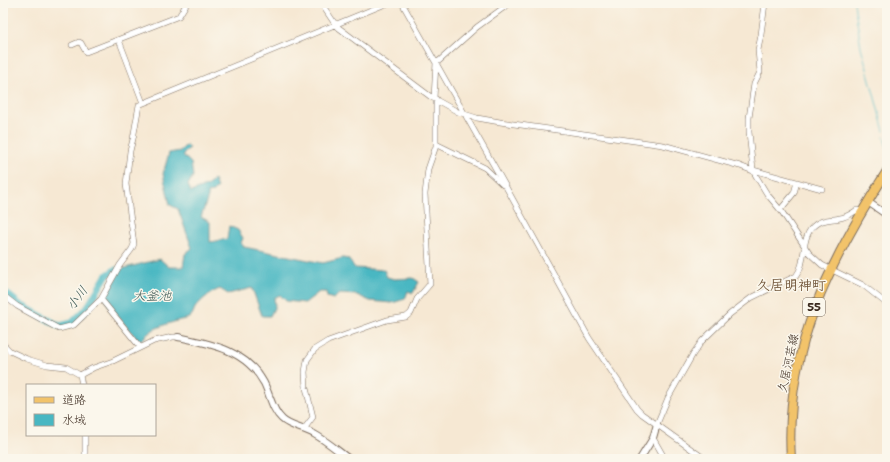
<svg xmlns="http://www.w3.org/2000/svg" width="890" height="462" font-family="'Shantell Sans','Klee One',sans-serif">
<rect width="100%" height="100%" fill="#fbf7ec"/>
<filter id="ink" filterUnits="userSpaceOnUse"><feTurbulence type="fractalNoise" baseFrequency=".025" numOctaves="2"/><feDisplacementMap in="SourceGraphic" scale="8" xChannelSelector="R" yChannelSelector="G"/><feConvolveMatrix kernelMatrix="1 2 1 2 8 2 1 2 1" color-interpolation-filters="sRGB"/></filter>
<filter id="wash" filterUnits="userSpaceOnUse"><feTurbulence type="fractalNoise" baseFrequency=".012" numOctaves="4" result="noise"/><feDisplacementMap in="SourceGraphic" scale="16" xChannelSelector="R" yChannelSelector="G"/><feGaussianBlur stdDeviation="0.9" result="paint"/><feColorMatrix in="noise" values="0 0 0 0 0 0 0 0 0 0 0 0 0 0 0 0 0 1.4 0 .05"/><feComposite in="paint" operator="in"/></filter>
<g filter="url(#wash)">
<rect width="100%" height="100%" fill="#f6e8d3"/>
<path fill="#49b7c2" stroke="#427070" d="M186 145 189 148 183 155 191 163 193 176 188 185 191 192 208 185 214 180 217 188 213 192 208 193V197L201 217 210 222V242L227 239 229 226 238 230 243 238 241 243 244 247 323 263 343 258 348 259 355 268 384 270 387 277 394 279 413 278 419 282 413 293 408 291 405 299 392 303 370 301 357 295 339 294 334 299 327 297 326 292H319L305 303 286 301 280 295 274 298 275 306 270 316H262L252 288 228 294 220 289C211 292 201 300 195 308 194 310 193 314 191 316 188 320 181 319 177 321 170 323 163 325 157 328 151 330 145 337 140 341L138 340 108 305 105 297 121 269 160 259 169 267H183L185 254 192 248 178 209 170 205 163 174 169 153 180 151Z"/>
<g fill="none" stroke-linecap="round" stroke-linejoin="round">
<path stroke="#49b7c2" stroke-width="1" d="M854 3 861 47 884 131
M884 137 887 147"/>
<path stroke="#49b7c2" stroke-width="7" d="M3 291 19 304 60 326 72 323 87 308 106 276 115 270 122 273"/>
</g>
</g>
<g filter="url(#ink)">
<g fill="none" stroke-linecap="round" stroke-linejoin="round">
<g stroke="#7c6c5d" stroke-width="6">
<path id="minor" d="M321 3 335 24 339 28 431 97 458 112 477 118 500 122 663 145 740 166 753 171V170L822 189
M402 3 506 187 589 338 637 409 642 414 705 459
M119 40 143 103
M72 45 79 42 81 43 86 52 179 16 187 3
M436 62 439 61 477 27 510 3
M434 98 436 63
M436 144 485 168 503 185
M753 170 749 132V118L754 84 760 72 758 50 761 35 765 3
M753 171 767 194 782 212 809 253 822 265 863 285 887 304
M780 210 794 193 797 182
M3 295 17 306 59 329 74 325 101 299 120 265 132 249 134 244 126 184 130 151 133 139 139 105 388 3
M101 299 140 347
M3 344 10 351 27 359 47 365 66 367 80 375
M80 375 93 368 113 361 154 341 173 337H178
M80 375 82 385
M657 424 668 398 693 354 702 341 730 314 751 298 796 276C808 261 799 236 816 224 823 219 832 220 840 218 847 217 852 213 857 210L862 211
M304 429 313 417 306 388 305 372 307 360 315 349 328 341 370 326 387 320 406 317 411 313 417 299 430 284 425 194 428 169 436 146V99
M85 435V459
M653 438 665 459"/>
</g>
<g stroke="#7c6c5d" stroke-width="8">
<path id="tertiary" d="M868 202 887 215
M178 337C212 344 246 350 264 383 270 395 272 410 282 419 290 427 304 428 314 434 327 441 338 451 349 459
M640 459 653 438 657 424"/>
</g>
<g stroke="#7c6c5d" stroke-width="10">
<path id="primary" d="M791 459C784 349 830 261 887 171"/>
</g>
<use href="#minor" stroke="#fff" stroke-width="5"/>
<use href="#tertiary" stroke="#fff" stroke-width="6"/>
<use href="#primary" stroke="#f2c36a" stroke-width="8"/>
</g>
</g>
<g text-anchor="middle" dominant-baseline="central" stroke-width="3" stroke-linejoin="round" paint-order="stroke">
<rect fill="#fbf7ec" stroke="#75685c" stroke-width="1" x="803" y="298" width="22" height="18" rx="3"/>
<g font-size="11" font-weight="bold" fill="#3b2a1e">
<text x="814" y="307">55</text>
</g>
<g font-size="12" fill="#3b2a1e" stroke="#fbf7ec">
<text transform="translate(788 363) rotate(-78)">久居河芸線</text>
</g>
<g font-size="13" font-style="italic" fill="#405b57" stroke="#fbf7ec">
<text x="152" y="295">大釜池</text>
<text transform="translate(77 298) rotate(-53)">小川</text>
</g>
<g font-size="14" font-weight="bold" fill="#72573b" stroke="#fbf7ec">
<text x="791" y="285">久居明神町</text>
</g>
</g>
<rect width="890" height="462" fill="none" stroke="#fbf7ec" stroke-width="16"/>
<rect x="26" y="384" width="130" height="52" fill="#fbf7ec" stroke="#aea59a"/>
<rect x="34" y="397" width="20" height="6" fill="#f2c36a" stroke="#aea59a"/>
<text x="62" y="404" font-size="12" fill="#3b2a1e">道路</text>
<rect x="34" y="414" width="20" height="12" fill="#49b7c2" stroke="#aea59a"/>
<text x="62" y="424" font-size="12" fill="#3b2a1e">水域</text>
</svg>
